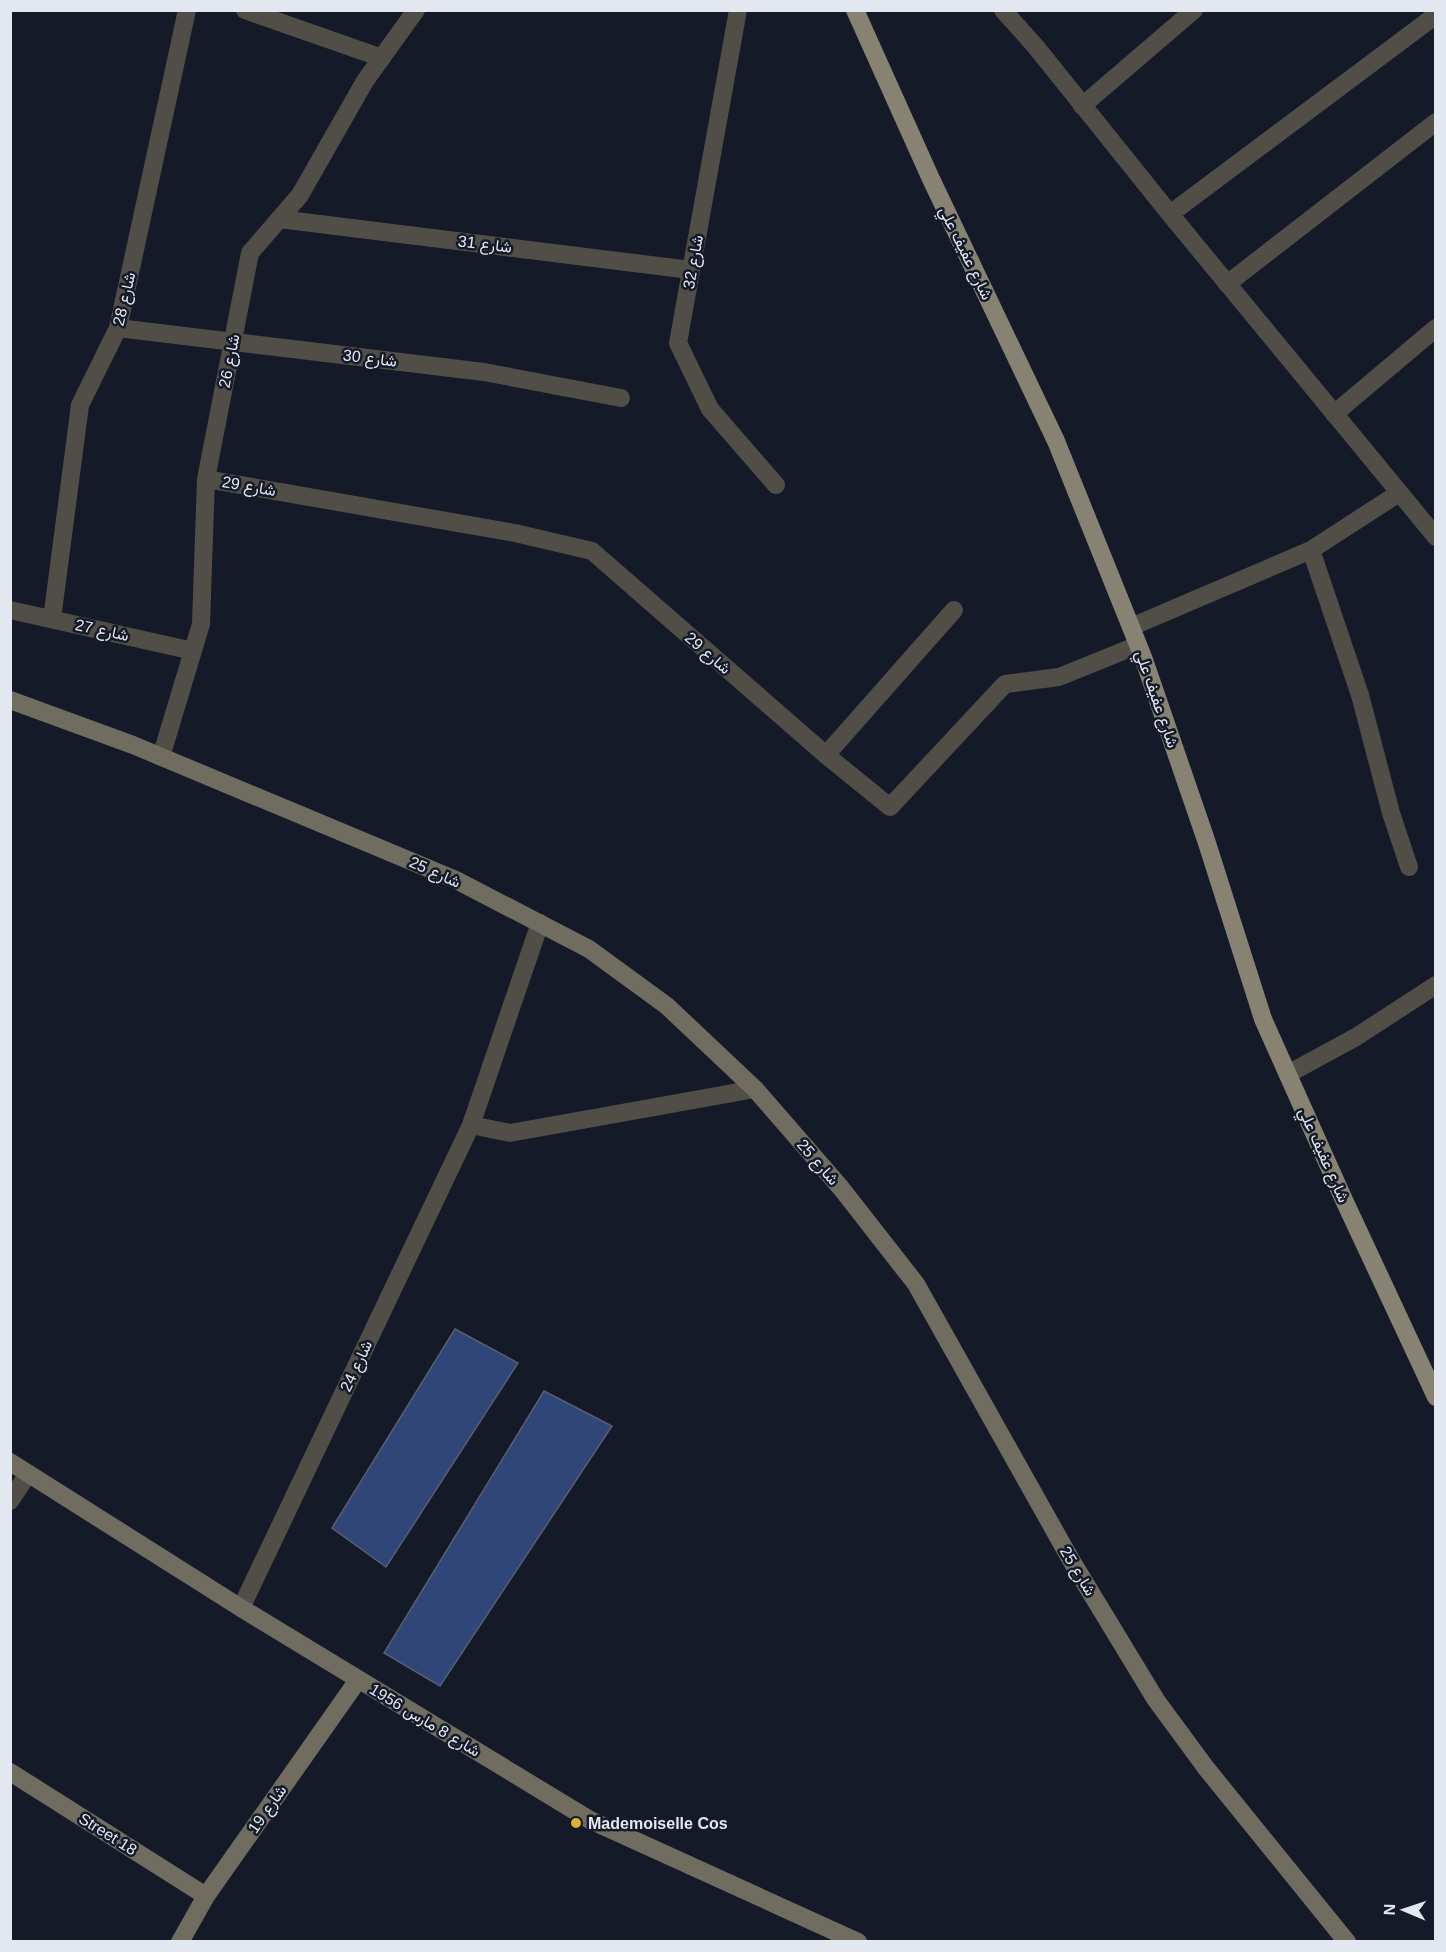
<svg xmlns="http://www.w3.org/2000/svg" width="1446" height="1952" font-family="Arial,Vazirmatn,sans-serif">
<rect width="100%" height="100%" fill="#141a28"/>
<path fill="#304679" stroke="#585f6f" stroke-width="1.5" d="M455 1329 518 1363 386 1567 332 1528Z
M544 1391 612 1426 440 1686 384 1653Z"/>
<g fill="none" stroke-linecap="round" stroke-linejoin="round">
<path stroke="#514e47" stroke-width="18" d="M245 10 382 58
M738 10 678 343 710 409 776 485
M1003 10 1036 47 1170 214 1436 537
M1082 106 1194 10
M1170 214 1436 15
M279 219 691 270
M1227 284 1436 122
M118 328 484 372 621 398
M1334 414 1436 328
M206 479 515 533 592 551 826 755 890 807 1005 684 1059 677 1138 645
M1311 550 1360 695 1391 813 1409 867
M10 610 193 651
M52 619 80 405 118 328 187 10
M1131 627 1311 550 1399 493
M826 755 954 610
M161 757 201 624 206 479 250 253 300 195 365 81 416 10
M540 923 471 1125 510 1133 755 1089
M1288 1074 1356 1037 1436 985
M10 1501 28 1474
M241 1608 471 1125"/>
<path stroke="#706c60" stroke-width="18" d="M10 700 133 745 456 880 589 949 667 1006 755 1089 841 1188 916 1284 1071 1560 1156 1700 1206 1768 1347 1942
M10 1462 241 1608 590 1820 858 1942
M10 1772 206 1896
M180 1942 206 1896 358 1680"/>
<path stroke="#888273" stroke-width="18" d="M855 10 931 179 1056 441 1143 657 1206 840 1263 1019 1344 1200 1436 1397"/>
</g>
<circle fill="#dcb233" stroke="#141a28" stroke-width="2" cx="576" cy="1823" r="6"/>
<g text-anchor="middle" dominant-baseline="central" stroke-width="5" stroke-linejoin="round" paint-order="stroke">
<g font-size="16" fill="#e2e7f0" stroke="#141a28">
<text transform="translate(485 244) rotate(7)">شارع 31</text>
<text transform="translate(966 253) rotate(64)">شارع عفيف علي</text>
<text transform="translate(693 262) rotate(-80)">شارع 32</text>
<text transform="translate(124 299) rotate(-77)">شارع 28</text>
<text transform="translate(370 358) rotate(7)">شارع 30</text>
<text transform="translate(229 361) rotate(-79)">شارع 26</text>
<text transform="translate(249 486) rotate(10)">شارع 29</text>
<text transform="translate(102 630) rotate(12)">شارع 27</text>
<text transform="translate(708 653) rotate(41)">شارع 29</text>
<text transform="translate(1157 699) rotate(71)">شارع عفيف علي</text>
<text transform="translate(435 872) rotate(24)">شارع 25</text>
<text transform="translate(1324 1155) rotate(66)">شارع عفيف علي</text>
<text transform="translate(818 1162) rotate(49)">شارع 25</text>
<text transform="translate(356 1366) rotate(-65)">شارع 24</text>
<text transform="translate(1078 1571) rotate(59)">شارع 25</text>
<text transform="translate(425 1720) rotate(31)">شارع 8 مارس 1956</text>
<text transform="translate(267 1809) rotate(-55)">شارع 19</text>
<text transform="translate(108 1834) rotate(32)">Street 18</text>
</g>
<g font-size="16" font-weight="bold" fill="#e2e7f0" stroke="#141a28" text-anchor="start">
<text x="588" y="1823">Mademoiselle Cos</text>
</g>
</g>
<rect width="1446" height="1952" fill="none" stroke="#e2e7f0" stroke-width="24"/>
<g transform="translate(1404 1910) rotate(272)" stroke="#141a28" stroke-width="4.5" paint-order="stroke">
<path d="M0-4.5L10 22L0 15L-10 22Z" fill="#e2e7f0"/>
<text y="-9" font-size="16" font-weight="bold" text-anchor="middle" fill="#e2e7f0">N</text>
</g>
</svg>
